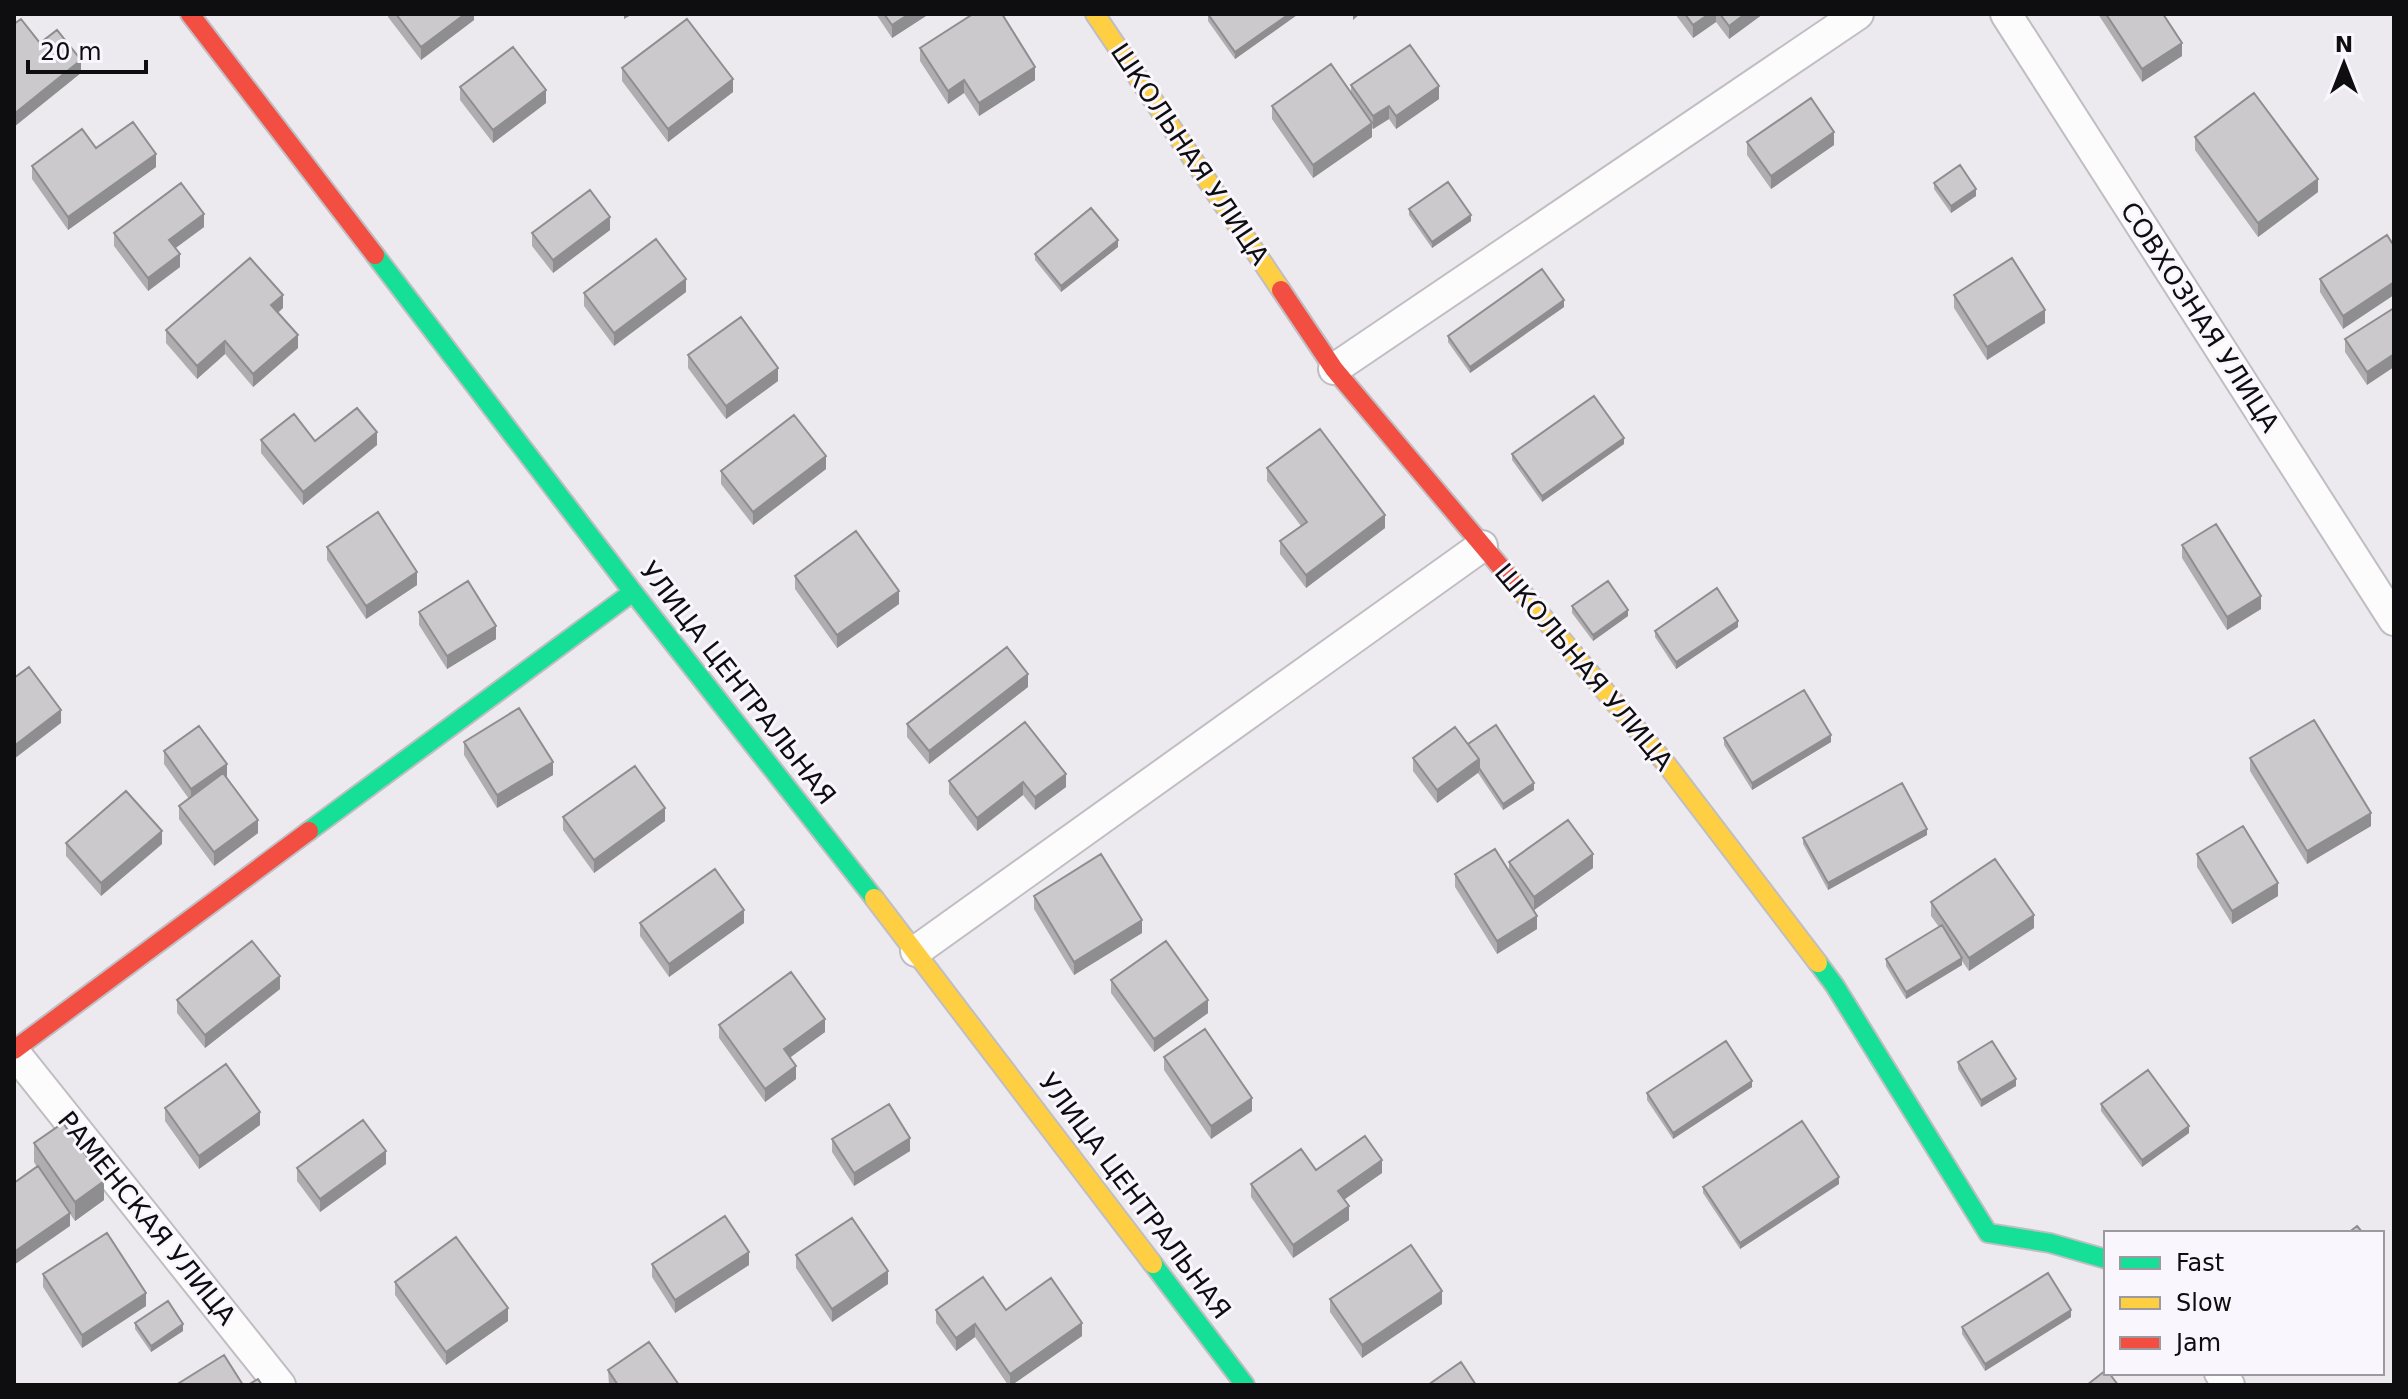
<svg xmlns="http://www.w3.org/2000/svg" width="2408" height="1399" font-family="'DejaVu Sans',sans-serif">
<rect width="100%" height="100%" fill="#edeaef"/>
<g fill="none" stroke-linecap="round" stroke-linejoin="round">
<g stroke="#c0bec2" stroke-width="34">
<path id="street" d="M2006 14 2394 620
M1334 369 1858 14
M916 951 1482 546
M14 1052 280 1385
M2220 1373 2229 1385"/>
</g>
<g stroke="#c0bec2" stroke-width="22">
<path id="fast" d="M375 255 633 592 874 898
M309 831 633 592
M1818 963 1835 986 1988 1233 2050 1243 2106 1259
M1153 1264 1245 1385"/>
</g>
<g stroke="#c0bec2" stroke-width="22">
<path id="slow" d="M1095 14 1281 290
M1510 578 1667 765 1818 963
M874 898 1153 1264"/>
</g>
<g stroke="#c0bec2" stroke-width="22">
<path id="jam" d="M190 14 375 255
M1281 290 1334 369 1510 578
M14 1050 309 831"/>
</g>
<use href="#street" stroke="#fcfcfd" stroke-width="30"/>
<use href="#fast" stroke="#16e098" stroke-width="18"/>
<use href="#slow" stroke="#ffcf43" stroke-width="18"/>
<use href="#jam" stroke="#f24e42" stroke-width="18"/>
</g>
<path fill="#afadaf" d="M388 14H474V20L421 60 388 17Z
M876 14H929L892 38Z
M1208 14H1297V15L1235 59 1208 21Z
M1675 14H1763L1729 39 1716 22 1693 38Z
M2098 14H2166L2164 15 2182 56 2142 82Z
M920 48 1035 80 979 116 964 93 948 104 920 61Z
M622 68 733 92 668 142 622 81Z
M1351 85 1439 99 1396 129 1389 119 1373 129 1372 128V137L1313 178 1272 119V106L1351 93Z
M460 87 546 103 493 143 460 100Z
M2195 137 2318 192 2258 237 2195 150Z
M1747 142 1834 145 1771 189 1747 155Z
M96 148 156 167 68 230 32 179V166Z
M1934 183 1976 196 1951 213 1934 189Z
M1409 209 1471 221 1432 248 1409 215Z
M204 227 175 248 180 267 148 291 114 246V233Z
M610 230 553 273 532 246V233Z
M2387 235 2343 329 2320 292V279Z
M1118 247 1061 292 1035 260V254Z
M686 292 614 346 584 306V293Z
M1954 295 2045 323 1987 360 1954 308Z
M1564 307 1470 373 1448 342V336Z
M283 308 278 313 298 348 253 387 225 354 197 379 166 343V330Z
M2394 308 2367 385 2345 352V339Z
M688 355 778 381 726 419 688 368Z
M261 440 315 441 377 445 303 505 261 453Z
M1624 444 1542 502 1512 460V454Z
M1267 468 1385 528 1306 588 1280 554V541L1301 526 1267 481Z
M826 469 753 525 721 484V471Z
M2182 545 2261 609 2227 630 2182 558Z
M327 547 417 585 366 619 327 560Z
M795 576 899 604 837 648 795 589Z
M1572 606 1628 616 1593 641 1572 613Z
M419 612 496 639 447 669 419 625Z
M1738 627 1676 669 1655 637V631Z
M1028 687 929 764 907 737V724Z
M1025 722 1066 787 1035 810 1023 795 977 831 949 794V781Z
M1724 738 1831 742 1752 790 1724 745Z
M464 742 553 775 497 808 464 755Z
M1468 744 1534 790 1503 810 1478 773 1437 803 1413 771V758Z
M164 751 227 777 258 833 214 866 179 819V806L189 799 164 764Z
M2250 758 2371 826 2307 864 2250 771Z
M563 817 665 821 594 873 563 830Z
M1927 835 1828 890 1803 844V838Z
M66 843 162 844 101 896 66 856Z
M2197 854 2278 896 2232 924 2197 867Z
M1509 862 1593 868 1534 910 1537 929 1497 954 1455 887V874L1509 871Z
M1034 896 1142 933 1074 975 1034 909Z
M1931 902 2034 928 1969 971 1962 961V965L1906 999 1886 966V959L1939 927 1931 916Z
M640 923H744L669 977 640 936Z
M1111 980 1208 1013 1154 1052 1111 993Z
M280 989 205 1048 177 1013V1000Z
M719 1025 825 1032 790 1057 796 1079 765 1102 719 1038Z
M1164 1057 1252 1111 1211 1139 1164 1070Z
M1958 1062 2016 1086 1981 1107 1958 1069Z
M1752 1087 1673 1139 1647 1100V1093Z
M2101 1104 2189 1133 2142 1167 2101 1111Z
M165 1108 260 1125 199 1169 165 1121Z
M832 1139 910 1151 854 1186 832 1152Z
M34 1143 104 1200 75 1221 70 1214V1226L34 1162Z
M386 1164 320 1212 297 1181V1168Z
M1316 1170 1382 1173 1344 1199 1349 1220 1293 1258 1251 1197V1184Z
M1839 1184 1740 1249 1703 1193V1187Z
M796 1255 888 1284 832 1322 796 1268Z
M652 1264 749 1265 675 1313 652 1277Z
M43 1274 146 1306 82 1348 43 1287Z
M395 1282 508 1321 446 1365 395 1295Z
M1330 1299 1442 1304 1362 1358 1330 1312Z
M936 1310H1006L1082 1336 1012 1385H1008L975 1337 956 1351 936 1323Z
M2071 1317 1985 1371 1962 1334V1327Z
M135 1323 183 1331 151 1352 135 1329Z
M608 1370 679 1385H609Z"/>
<path fill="#8e8d8f" d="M465 14H474V20L421 60V47Z
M624 14H633L624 19Z
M909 14H929L892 38V25Z
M1289 14H1297V15L1235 59V52Z
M1353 14H1360L1353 20Z
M1709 14H1716V22L1693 38V25Z
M1745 14H1763L1729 39V26Z
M2182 43V56L2142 82V69Z
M81 60V73L14 127V114Z
M1035 67V80L979 116V103Z
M733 79V92L668 142V129Z
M964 80V93L948 104V91Z
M1439 86V99L1396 129V116Z
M546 90V103L493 143V130Z
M1389 106V119L1373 129V116Z
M1372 123V137L1313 178V165Z
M1834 132V145L1771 189V176Z
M156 154V167L68 230V217Z
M2318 179V192L2258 237V223Z
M1976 189V196L1951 213V206Z
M204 214V227L169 253V240Z
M1471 215V221L1432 248V242Z
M610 217V230L553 273V260Z
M1118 240V247L1061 292V286Z
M180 254V267L148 291V278Z
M686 279V292L614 346V333Z
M2394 282V295L2343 329V316Z
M283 295V308L271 318V305Z
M1564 300V307L1470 373V367Z
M2045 310V323L1987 360V347Z
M298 335V348L253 387V374Z
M225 341V354L197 379V366Z
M2394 354V367L2367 385V372Z
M778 368V381L726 419V406Z
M377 432V445L303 505V492Z
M1624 438V444L1542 502V496Z
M826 456V469L753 525V512Z
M1385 515V528L1306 588V575Z
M417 572V585L366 619V606Z
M899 591V604L837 648V635Z
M2261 596V609L2227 630V617Z
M1628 610V616L1593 641V635Z
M1738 621V627L1676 669V662Z
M496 626V639L447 669V656Z
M1028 674V687L929 764V751Z
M61 710V723L14 759V746Z
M1831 735V742L1752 790V783Z
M1479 759V772L1437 803V790Z
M553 762V775L497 808V795Z
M227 764V777L191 802V789Z
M1066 774V787L1035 810V797Z
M1023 782V795L977 831V818Z
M1534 783V790L1503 810V804Z
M665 808V821L594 873V860Z
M2371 813V826L2307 864V851Z
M258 820V833L214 866V852Z
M1927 829V835L1828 890V883Z
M162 831V844L101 896V883Z
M1593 854V868L1534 910V897Z
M2278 883V896L2232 924V911Z
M744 910V923L669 977V964Z
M2034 915V928L1969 971V958Z
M1537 916V929L1497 954V941Z
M1142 920V933L1074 975V962Z
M1962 958V965L1906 999V992Z
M280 976V989L205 1048V1035Z
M1208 1000V1013L1154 1052V1039Z
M825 1019V1032L784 1062V1049Z
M796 1066V1079L765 1102V1089Z
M2016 1079V1086L1981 1107V1100Z
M1752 1081V1087L1673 1139V1133Z
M1252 1098V1111L1211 1139V1126Z
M260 1112V1125L199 1169V1156Z
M2189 1126V1133L2142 1167V1160Z
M910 1138V1151L854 1186V1173Z
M386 1151V1164L320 1212V1199Z
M1382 1160V1173L1338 1204V1191Z
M1839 1177V1184L1740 1249V1243Z
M104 1181V1200L75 1221V1202Z
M1349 1206V1220L1293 1258V1245Z
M70 1213V1226L14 1265V1252Z
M749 1252V1265L675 1313V1300Z
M2385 1260V1274L2382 1275V1262Z
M888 1271V1284L832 1322V1309Z
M1442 1291V1304L1362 1358V1345Z
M146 1293V1306L82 1348V1335Z
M508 1308V1321L446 1365V1352Z
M2071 1310V1317L1985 1371V1364Z
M1082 1323V1336L1012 1385H1010V1374Z
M183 1324V1331L151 1352V1346Z
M975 1324V1337L956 1351V1338Z"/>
<path fill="#cbc9cc" stroke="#8e8d8f" stroke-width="2" d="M396 14H465L421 47Z
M884 14H909L892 25Z
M973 14H1002L1035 67 979 103 964 80 948 91 920 48Z
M1208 14H1289L1235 52Z
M1685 14H1709L1693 25Z
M1720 14H1745L1729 26Z
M2106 14H2163L2182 43 2142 69Z
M21 19 40 43 57 30 81 60 14 114V24Z
M687 19 733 79 668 129 622 68Z
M1410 45 1439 86 1396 116 1389 106 1373 116 1351 85Z
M513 47 546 90 493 130 460 87Z
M1331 64 1372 123 1313 165 1272 106Z
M2254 93 2318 179 2258 223 2195 137Z
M1811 98 1834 132 1771 176 1747 142Z
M133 122 156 154 68 217 32 166 82 129 96 148Z
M1960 165 1976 189 1951 206 1934 183Z
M1448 182 1471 215 1432 242 1409 209Z
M181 183 204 214 169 240 180 254 148 278 114 233Z
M590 190 610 217 553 260 532 233Z
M1091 208 1118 240 1061 286 1035 254Z
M2387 235 2394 246V282L2343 316 2320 279Z
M656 239 686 279 614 333 584 293Z
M250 258 283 295 271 305 298 335 253 374 225 341 197 366 166 330Z
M2012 258 2045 310 1987 347 1954 295Z
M1542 269 1564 300 1470 367 1448 336Z
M2394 308V354L2367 372 2345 339Z
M741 317 778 368 726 406 688 355Z
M1594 396 1624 438 1542 496 1512 454Z
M357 408 377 432 303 492 261 440 294 414 315 441Z
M794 415 826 456 753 512 721 471Z
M1320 429 1385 515 1306 575 1280 541 1307 522 1267 468Z
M378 512 417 572 366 606 327 547Z
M2216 524 2261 596 2227 617 2182 545Z
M856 531 899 591 837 635 795 576Z
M468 581 496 626 447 656 419 612Z
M1608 581 1628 610 1593 635 1572 606Z
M1717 588 1738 621 1676 662 1655 631Z
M1007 647 1028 674 929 751 907 724Z
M29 667 61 710 14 746V678Z
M1804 690 1831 735 1752 783 1724 738Z
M519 708 553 762 497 795 464 742Z
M2314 720 2371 813 2307 851 2250 758Z
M1025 722 1066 774 1035 797 1023 782 977 818 949 781Z
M1496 725 1534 783 1503 804 1479 768V759L1468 744Z
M199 726 227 764 191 789 164 751Z
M1455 727 1479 759 1437 790 1413 758Z
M635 766 665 808 594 860 563 817Z
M223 773 258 820 214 852 179 806Z
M1902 783 1927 829 1828 883 1803 838Z
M126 791 162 831 101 883 66 843Z
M1568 820 1593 854 1534 897 1509 862Z
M2243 826 2278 883 2232 911 2197 854Z
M1495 849 1537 916 1497 941 1455 874Z
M1101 854 1142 920 1074 962 1034 896Z
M1995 859 2034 915 1969 958 1931 902Z
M715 869 744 910 669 964 640 923Z
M1942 925 1962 958 1906 992 1886 959Z
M252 941 280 976 205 1035 177 1000Z
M1166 941 1208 1000 1154 1039 1111 980Z
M791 972 825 1019 784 1049 796 1066 765 1089 719 1025Z
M1205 1029 1252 1098 1211 1126 1164 1057Z
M1726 1041 1752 1081 1673 1133 1647 1093Z
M1992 1041 2016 1079 1981 1100 1958 1062Z
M226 1064 260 1112 199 1156 165 1108Z
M2148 1070 2189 1126 2142 1160 2101 1104Z
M889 1104 910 1138 854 1173 832 1139Z
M363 1120 386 1151 320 1199 297 1168Z
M1802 1121 1839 1177 1740 1243 1703 1187Z
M63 1123 104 1181 75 1202 34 1143Z
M1365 1136 1382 1160 1338 1191 1349 1206 1293 1245 1251 1184 1301 1149 1316 1170Z
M38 1166 70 1213 14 1252V1183Z
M725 1216 749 1252 675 1300 652 1264Z
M852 1218 888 1271 832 1309 796 1255Z
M2357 1226 2363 1233H2348Z
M107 1233 146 1293 82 1335 43 1274Z
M456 1237 508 1308 446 1352 395 1282Z
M1411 1245 1442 1291 1362 1345 1330 1299Z
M2048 1273 2071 1310 1985 1364 1962 1327Z
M983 1277 1006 1310 1051 1278 1082 1323 1010 1374 975 1324 956 1338 936 1310Z
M168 1301 183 1324 151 1346 135 1323Z
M649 1342 679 1385H618L608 1370Z
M224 1355 243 1385H176Z
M1461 1362 1476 1385H1428Z
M2106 1370V1373H2109L2118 1385H2087Z
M258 1379 262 1385H248Z"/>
<g text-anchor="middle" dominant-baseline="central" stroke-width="6" stroke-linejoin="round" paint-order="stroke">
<g font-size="26" fill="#0e0d10" stroke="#faf6fe">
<text transform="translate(1190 154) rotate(56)">ШКОЛЬНАЯ УЛИЦА</text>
<text transform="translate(2200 317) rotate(57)">СОВХОЗНАЯ УЛИЦА</text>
<text transform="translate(1584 667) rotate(50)">ШКОЛЬНАЯ УЛИЦА</text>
<text transform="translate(738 683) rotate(52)">УЛИЦА ЦЕНТРАЛЬНАЯ</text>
<text transform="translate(1135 1196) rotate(53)">УЛИЦА ЦЕНТРАЛЬНАЯ</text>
<text transform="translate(147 1218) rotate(51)">РАМЕНСКАЯ УЛИЦА</text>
</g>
</g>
<rect width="2408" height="1399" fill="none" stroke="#0e0d10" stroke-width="32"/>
<rect x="2104" y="1231" width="280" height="144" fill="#faf6fe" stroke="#9c999f" stroke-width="2"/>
<rect x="2120" y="1257" width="40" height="12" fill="#16e098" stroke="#9c999f" stroke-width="2"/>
<text x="2176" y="1271" font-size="24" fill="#0e0d10">Fast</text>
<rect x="2120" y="1297" width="40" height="12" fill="#ffcf43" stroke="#9c999f" stroke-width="2"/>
<text x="2176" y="1311" font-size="24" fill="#0e0d10">Slow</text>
<rect x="2120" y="1337" width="40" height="12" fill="#f24e42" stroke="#9c999f" stroke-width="2"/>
<text x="2176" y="1351" font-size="24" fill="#0e0d10">Jam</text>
<g transform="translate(2344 64)" stroke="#faf6fe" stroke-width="6" paint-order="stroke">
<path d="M0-6L14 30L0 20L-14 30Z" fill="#0e0d10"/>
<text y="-12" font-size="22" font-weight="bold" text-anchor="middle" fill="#0e0d10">N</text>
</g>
<path d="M28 60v12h118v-12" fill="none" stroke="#0e0d10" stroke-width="4"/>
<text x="40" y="60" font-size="24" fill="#0e0d10" stroke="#faf6fe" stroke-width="6" paint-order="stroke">20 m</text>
</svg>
